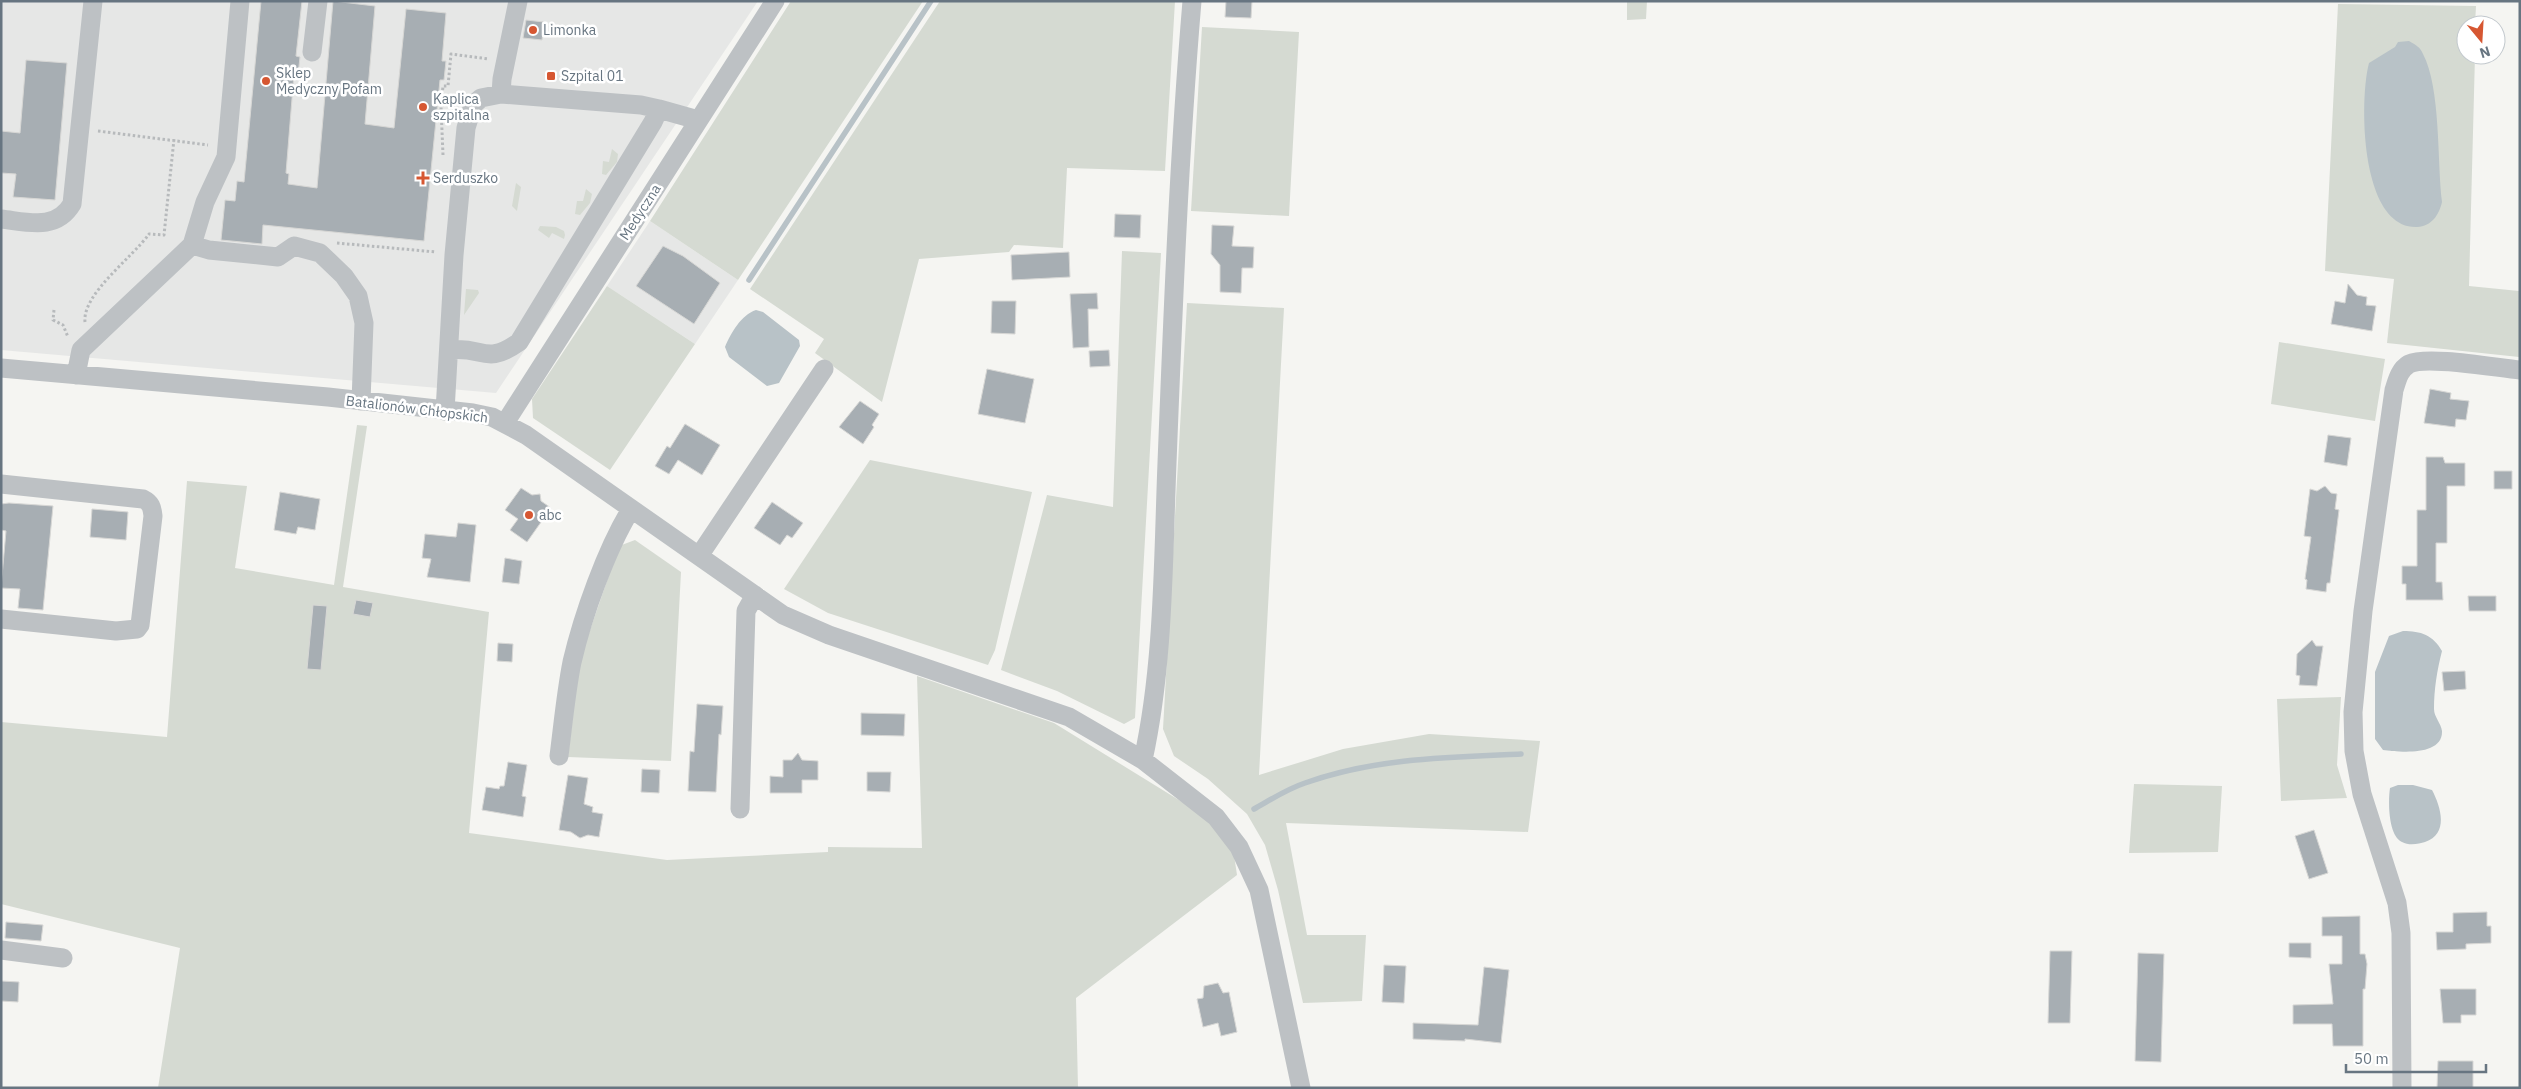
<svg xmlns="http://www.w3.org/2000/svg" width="2521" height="1089" font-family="'IBM Plex Sans',sans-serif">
<rect width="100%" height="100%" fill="#f5f5f2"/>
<path fill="#e6e7e6" d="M1 1H758L496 393 1 350Z
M650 221 738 280 695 344 607 286Z"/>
<path fill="#d5dad2" d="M791 1H923L738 280 650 221Z
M940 1H1175L1165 171 1067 168 1063 248 1014 245 1009 252 919 259 882 402 815 353 824 339 750 289Z
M1627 1H1647L1646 19 1627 20Z
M2338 4 2476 6 2475 25H2466V55H2475L2469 286 2519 291V357L2387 343 2394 279 2325 271Z
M1202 27 1299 32 1289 216 1191 211Z
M612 149 618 154 617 162 606 175 602 174 603 161 609 162Z
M516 183 521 187 517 211 512 206Z
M586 189 592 194 590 203 580 215 575 214 577 201H583Z
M540 226 556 227 564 231 565 235 564 239 552 233 549 238 538 230Z
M1122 251 1161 253 1135 718 1124 724 1057 691 1001 670 1047 495 1113 507Z
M607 286 695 344 610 470 533 418 532 399Z
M466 289 478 290 479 293 464 315Z
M1187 303 1284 308 1259 775 1343 749 1429 734 1540 741 1528 832 1286 823 1307 935H1366L1362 1001 1303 1003 1278 890 1265 845 1247 814 1208 779 1174 756 1163 729Z
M2279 342 2385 359 2375 421 2271 404Z
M357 425 367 426 343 587 489 612 469 833 667 860 828 852V847L922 848 917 676 1054 723 1187 805 1216 828 1234 855 1237 875 1076 998 1078 1088H158L180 948 1 904V722L167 737 187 481 247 486 235 568 334 585Z
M870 460 1032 492 995 650 988 665 828 613 784 589Z
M635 540 681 572 671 761 568 757 579 662 619 546Z
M2341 697 2337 765 2347 798 2281 801 2277 699Z
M2134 784 2222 786 2218 852 2129 853Z"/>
<path fill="#b8c2c7" d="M2409 41C2416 45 2420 47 2423 54 2441 88 2437 161 2442 202 2439 215 2432 226 2417 227 2360 229 2359 100 2369 63L2395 47 2398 42Z
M756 310 763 312 799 340 800 346 779 383 767 386 729 357 725 347C731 333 741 315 756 310Z
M2403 631C2421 631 2433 635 2442 651 2437 670 2434 690 2434 709 2434 717 2441 723 2442 731 2443 757 2398 752 2383 750L2375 739V672L2389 636Z
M2398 785H2413L2432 790C2441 807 2449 834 2425 842 2419 844 2409 846 2402 842 2388 836 2388 801 2390 788Z"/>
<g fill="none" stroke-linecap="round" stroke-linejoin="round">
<path stroke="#b8c2c7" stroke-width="5.5" d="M749 280 931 1
M1254 809C1270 800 1287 789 1305 783 1375 758 1448 757 1521 754"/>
</g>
<path fill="#a7aeb3" stroke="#d7d7d5" d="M261 1H302L296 56 300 57 298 75 294 74 286 173 289 174 288 184 317 188 333 1 375 6 365 124 394 128 406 9 446 13 442 61H446L444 80H440L424 241 263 225 262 244 221 240 225 200 235 201 237 181 244 182Z
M1226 1H1252L1251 18 1225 17Z
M526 20 544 22 542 40 523 38Z
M26 60 67 63 55 200 13 197 16 174 1 173V131L20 133Z
M1115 214 1141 215 1140 238 1114 237Z
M1212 225 1234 226 1232 246 1254 247 1253 268H1242L1241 293 1220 292V265L1211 254Z
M663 246 683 256 720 283 694 324 636 286Z
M1069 252 1070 277 1012 280 1011 255Z
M2348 284 2357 295 2367 297 2366 305 2376 306 2372 331 2331 324 2335 301 2345 303Z
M1097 293 1098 309H1088L1089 347 1073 348 1070 294Z
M992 301H1016L1015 334 991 333Z
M1109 350 1110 366 1090 367 1089 351Z
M987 369 1034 379 1025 423 978 414Z
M2430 389 2451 393 2450 399 2469 401 2466 420 2456 419 2455 427 2424 423Z
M860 401 879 414 872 425 874 427 863 444 839 427Z
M685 424 720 445 702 475 678 460 669 474 655 466 667 446 670 448Z
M2328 435 2351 438 2347 466 2324 462Z
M2426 457H2443L2445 463H2465V486H2447V543H2436V582H2442L2443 600H2406V584H2402V566H2417V510H2426Z
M2494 471H2512V489H2494Z
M2325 486 2331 493 2337 494 2335 509 2339 510 2330 583H2327L2326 592 2306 589 2307 580 2305 579 2311 537 2304 536 2310 489 2317 491Z
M521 488 532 495 540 494 541 501 551 508 527 542 510 530 518 519 505 510Z
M280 492 320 499 315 530 298 527 296 534 274 530Z
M772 502 803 523 792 538 787 535 780 545 754 528Z
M9 503 53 506 43 610 18 608 20 589 1 588 6 531 1 530V504Z
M92 509 128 512 126 540 90 537Z
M458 523 476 525 470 582 427 577 431 559 422 558 425 534 456 537Z
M505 558 522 561 519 584 502 582Z
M2468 596H2496V611H2469Z
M356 600 373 603 370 617 353 614Z
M313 605 327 606 321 670 307 669Z
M2312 640 2316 646H2323L2317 686 2299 685 2300 676 2296 675 2297 654Z
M498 643 513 644 512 662 497 661Z
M2465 671 2466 689 2444 691 2442 672Z
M697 704 723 706 721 735 719 734 716 792 688 791 690 751 694 752Z
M861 713 905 714 904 736 861 735Z
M798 753 802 760 818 761V780H802V793H770V776L783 777V760H792Z
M508 762 527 765 522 796 526 797 523 817 482 810 486 787 499 789 500 786H504Z
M642 769 660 770 659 793 641 792Z
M867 772H891L890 792 867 791Z
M568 775 588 778 584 804 593 807 592 812 603 814 599 837 588 835 580 838 571 832 559 830Z
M2314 830 2328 873 2309 879 2295 836Z
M2487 912V926H2491V943L2466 944V949L2437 950 2436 932H2453V913Z
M2360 916V954H2365L2367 964 2365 989H2363V1046H2333L2332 1024H2293V1005L2333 1004 2329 964H2342V936H2322V917Z
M6 922 43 925 41 941 5 938Z
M2289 943H2311V958L2289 957Z
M2050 951H2072L2070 1023H2048Z
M2138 953 2164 954 2161 1062 2135 1061Z
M1384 965 1406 966 1404 1003 1382 1002Z
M1484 967 1509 970 1501 1043 1465 1039V1041L1413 1039V1023L1478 1025Z
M1 981 19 982 18 1002 1 1001Z
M1218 983 1223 993 1229 992 1237 1032 1221 1036 1218 1023 1203 1027 1197 999 1203 998 1204 986Z
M2440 989H2476V1015H2461V1023H2443Z
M2438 1061H2473V1088H2437Z"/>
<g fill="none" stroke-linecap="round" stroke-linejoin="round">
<path stroke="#b7babc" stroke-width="3" stroke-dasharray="2.5 2.5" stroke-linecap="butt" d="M98 131 208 145
M443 155 441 107 443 86H448L451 54 489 59
M337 243 436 252
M54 310 53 320 63 325 68 337
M85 322C82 294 133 257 149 234L164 235 174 139"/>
<path stroke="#bdc1c4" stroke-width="19" d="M312 52 318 1
M501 94 502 79 518 1
M659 109 698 120
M1 219C28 222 56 231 72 204L93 1
M192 245 205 202 226 157 240 1
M1 368 328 397 473 413 492 417 526 435 783 615 829 635 1069 717 1143 760 1216 817 1239 847 1259 890 1301 1088
M76 375 81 350 192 245 209 250 278 257 294 246 320 253 344 276 358 296 364 323 361 401
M445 411 454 255 466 128 473 105 481 98 501 94 641 105 659 109 653 122 519 342C485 366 484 346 450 350
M505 423 775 1
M1 484 143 499C151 503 152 507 153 516L140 625 137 629 116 631 1 619
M699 556 824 369
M559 756C563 725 566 692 572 662 583 615 606 550 631 509
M1143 760C1164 664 1163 562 1167 463 1173 309 1179 155 1192 1
M740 809 746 611 755 595
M1 950 63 958
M2402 1088 2401 933 2397 903 2362 794 2354 751 2353 712 2363 611 2394 390C2397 381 2399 370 2409 364 2427 355 2497 368 2520 370"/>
</g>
<g fill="#d65732" stroke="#fff" stroke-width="2">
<circle cx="533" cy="30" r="5"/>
<rect x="546" y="71" width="10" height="10" rx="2.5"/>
<circle cx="266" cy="81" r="5"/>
<circle cx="423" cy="107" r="5"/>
<path d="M420.5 170.5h5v5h5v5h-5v5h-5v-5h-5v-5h5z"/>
<circle cx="529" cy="515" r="5"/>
</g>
<g text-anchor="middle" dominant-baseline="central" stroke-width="5" stroke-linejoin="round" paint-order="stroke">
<g font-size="14" fill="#677581" stroke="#fff" text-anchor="start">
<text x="543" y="30">Limonka</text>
<text x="276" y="73">Sklep<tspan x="276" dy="16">Medyczny Pofam</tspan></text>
<text x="561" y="76">Szpital 01</text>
<text x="433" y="99">Kaplica<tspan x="433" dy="16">szpitalna</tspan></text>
<text x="433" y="178">Serduszko</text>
<text x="539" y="515">abc</text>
</g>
<g font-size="14" fill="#677581" stroke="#fff">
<text transform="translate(640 212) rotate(-57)">Medyczna</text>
<text transform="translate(417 409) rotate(7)">Batalionów Chłopskich</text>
</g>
</g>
<rect width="2521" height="1089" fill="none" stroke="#677581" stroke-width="5"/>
<g transform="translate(2481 40) rotate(162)"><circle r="24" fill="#ffffff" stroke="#c2c8cd"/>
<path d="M0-4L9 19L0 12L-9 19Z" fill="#d65732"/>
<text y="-8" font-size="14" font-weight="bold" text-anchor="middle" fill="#677581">N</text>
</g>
<path d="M2346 1064v8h140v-8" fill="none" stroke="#677581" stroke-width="2.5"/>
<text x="2354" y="1064" font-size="15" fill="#677581" stroke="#ffffff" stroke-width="4" paint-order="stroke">50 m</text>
</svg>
